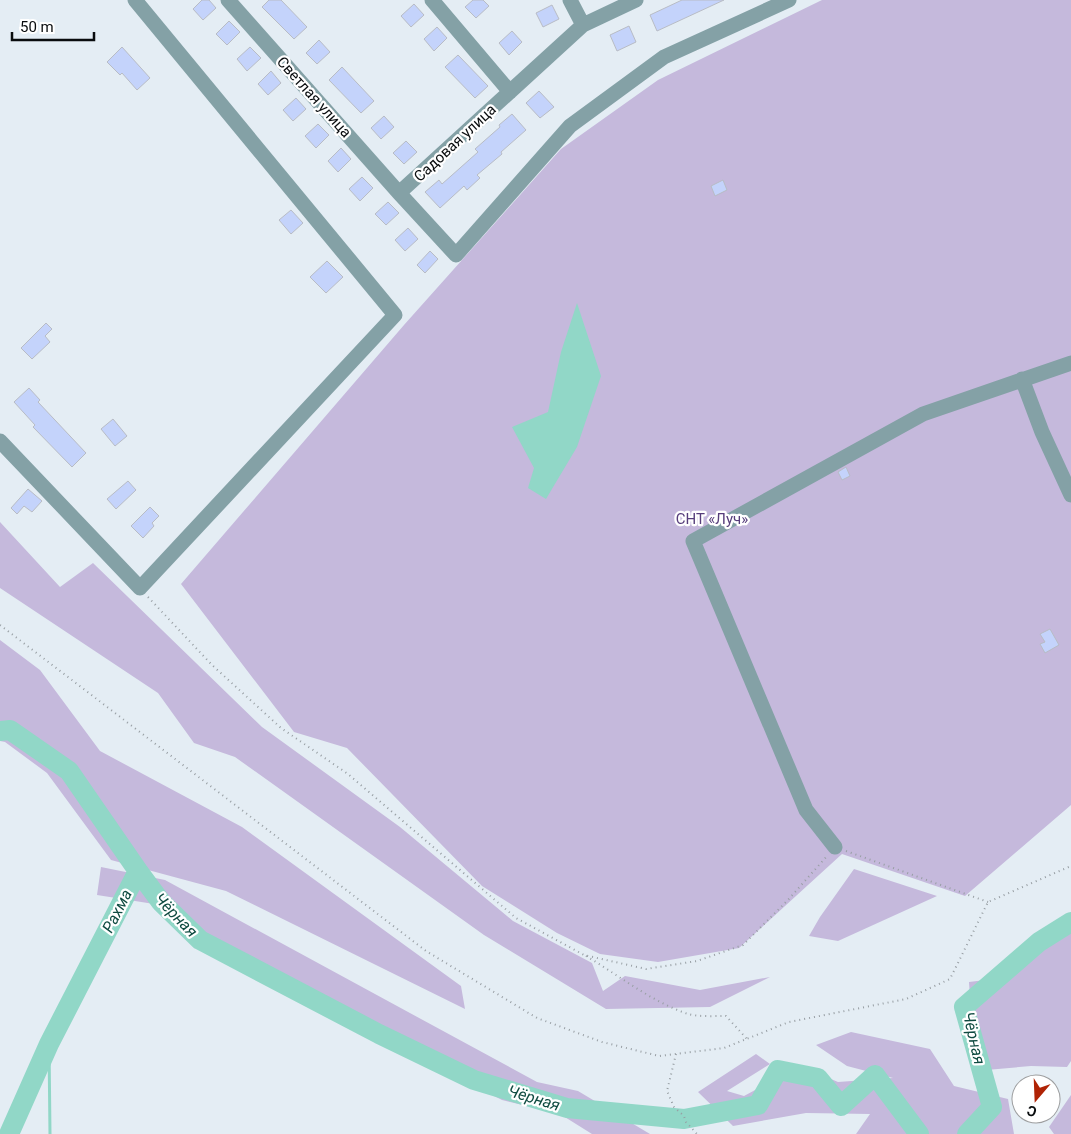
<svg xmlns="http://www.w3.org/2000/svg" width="1071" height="1134" font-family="Roboto,sans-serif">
<rect width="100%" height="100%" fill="#e4edf4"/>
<path fill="#c5b9dc" d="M822 0H1071V805L965 896 842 854 739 948 658 962 600 954 557 933 482 886 347 748 294 732 181 584 404 325 561 149 658 80Z
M0 522 60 587 93 563 262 727 400 827 513 921 592 963 603 991 625 976 700 990 770 977 710 1007 606 1009 484 935 235 757 194 743 158 693 0 588Z
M0 640 40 670 100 751 242 827 461 986 465 1009 226 891 111 860 47 773 5 742 0 741Z
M101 867 165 880 537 1082 578 1091 650 1134H592L560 1114 502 1100 408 1052 154 904 97 895Z
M854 869 937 896 838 941 809 936 820 917Z
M1071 914V1061L1067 1067 1031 1066 975 1071 969 982 1010 977Z
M851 1032 930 1049 954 1086 1008 1099 1014 1134H856L870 1114 806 1113 733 1126 698 1092 756 1054 770 1064 727 1091 744 1096 800 1066 838 1082 893 1078 847 1066 816 1045Z
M1071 1095V1134H1054L1049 1127Z"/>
<path fill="#91d7c7" d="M577 303 601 376 577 447 546 499 528 488 534 468 512 427 548 412 561 352Z"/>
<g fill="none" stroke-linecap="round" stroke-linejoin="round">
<path stroke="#91d7c7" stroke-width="3" d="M49 1044 50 1134"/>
<path stroke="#91d7c7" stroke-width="20" d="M0 731 10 730 69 771 138 871 161 902 200 940 379 1034 474 1080 567 1108 684 1119 758 1105 778 1070 818 1078 841 1106 875 1075 919 1134
M9 1134 49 1044 138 871
M967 1134 992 1107 964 1007 1039 942 1071 922"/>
</g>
<path fill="#c4d3fb" stroke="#b8bcc5" d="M202 0H209L216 8 203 20 193 9Z
M269 0H281L307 27 294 39 262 7Z
M473 0H483L489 6 476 18 465 7Z
M682 0H724L657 31 650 15Z
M414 4 424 15 411 27 401 16Z
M552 5 559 19 543 27 536 13Z
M229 21 240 32 227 45 216 34Z
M629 26 636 42 617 51 610 35Z
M437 27 447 38 434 51 424 39Z
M512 31 522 42 509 55 499 43Z
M319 40 330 52 317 64 306 53Z
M122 47 150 78 137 90 122 73 120 75 107 62Z
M250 47 261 58 247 71 237 59Z
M458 55 488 86 475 98 445 67Z
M342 67 374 101 361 113 329 80Z
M271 71 281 83 268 95 258 84Z
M539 91 554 107 540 118 526 103Z
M296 98 306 109 293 121 283 110Z
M512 114 526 130 501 152 502 154 477 175 480 178 467 190 464 186 440 208 425 192 439 180 442 184 478 152 475 149 500 127 499 125Z
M384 116 394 127 381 139 371 128Z
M318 124 329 135 316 148 305 136Z
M406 141 417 152 404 164 393 153Z
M341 148 351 159 338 172 328 161Z
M362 177 373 188 360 201 349 189Z
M723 180 727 190 715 196 711 186Z
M388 202 399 213 386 225 375 214Z
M291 210 303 223 291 234 279 220Z
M408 228 418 239 405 251 395 240Z
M430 251 438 259 425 273 417 265Z
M327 261 343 277 326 293 310 277Z
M46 323 52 329 45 336 50 342 32 359 21 348Z
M29 388 40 400 38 402 86 453 72 467 33 427 35 425 14 402Z
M113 419 127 436 115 446 101 429Z
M846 467 850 476 842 480 838 472Z
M128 481 136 490 116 509 107 499Z
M28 489 42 501 32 512 24 506 17 514 11 508Z
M150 507 159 516 152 523 154 526 143 538 131 526Z
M1050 629 1059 645 1045 653 1040 644 1045 642 1040 634Z"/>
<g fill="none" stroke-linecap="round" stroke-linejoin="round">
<path stroke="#979ea3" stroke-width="2" stroke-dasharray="1 4" stroke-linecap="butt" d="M148 597 212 665 281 728 348 774 516 918 584 955 646 969 697 961 743 945 788 900 827 856
M0 625 426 951 537 1018 602 1042 659 1056 724 1048 789 1022 906 999 950 979 988 902 1071 866
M846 851 988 902
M586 956C620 976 650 1001 688 1014 699 1017 714 1016 726 1016L747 1039
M676 1054 667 1091 674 1107 684 1116 686 1122 697 1134"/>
<path stroke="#84a1a6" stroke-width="15" d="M228 0 399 193 456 255 570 126 664 57 789 0
M432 0 510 92
M570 0 583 25
M399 193 583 25 636 0
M1022 379 1042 432 1071 495
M0 441 140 588 395 315 135 0
M835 847 806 810 693 541 923 414 1071 363"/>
</g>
<g text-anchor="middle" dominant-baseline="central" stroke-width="4.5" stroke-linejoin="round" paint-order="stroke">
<g font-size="15" fill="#090c0e" stroke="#fff">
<text transform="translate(314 97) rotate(48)">Светлая улица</text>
<text transform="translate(455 143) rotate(-43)">Садовая улица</text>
</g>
<g font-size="15" fill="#563d7b" stroke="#fff">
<text x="712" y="519">СНТ «Луч»</text>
</g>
<g font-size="16" font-style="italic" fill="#0f4b41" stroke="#fff">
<text transform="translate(117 911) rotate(-63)">Рахма</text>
<text transform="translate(176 915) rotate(46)">Чёрная</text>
<text transform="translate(974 1038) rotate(77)">Чёрная</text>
<text transform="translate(534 1098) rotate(17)">Чёрная</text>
</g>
</g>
<g transform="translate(1036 1099) rotate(199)"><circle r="24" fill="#ffffff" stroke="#9d9e9f"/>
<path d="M0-4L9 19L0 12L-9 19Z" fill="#b02305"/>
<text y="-8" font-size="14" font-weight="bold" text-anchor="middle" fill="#090c0e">С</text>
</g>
<path d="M12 32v8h82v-8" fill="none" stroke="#090c0e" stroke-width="2.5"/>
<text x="20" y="32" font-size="15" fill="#090c0e" stroke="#ffffff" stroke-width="4" paint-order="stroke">50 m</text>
</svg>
